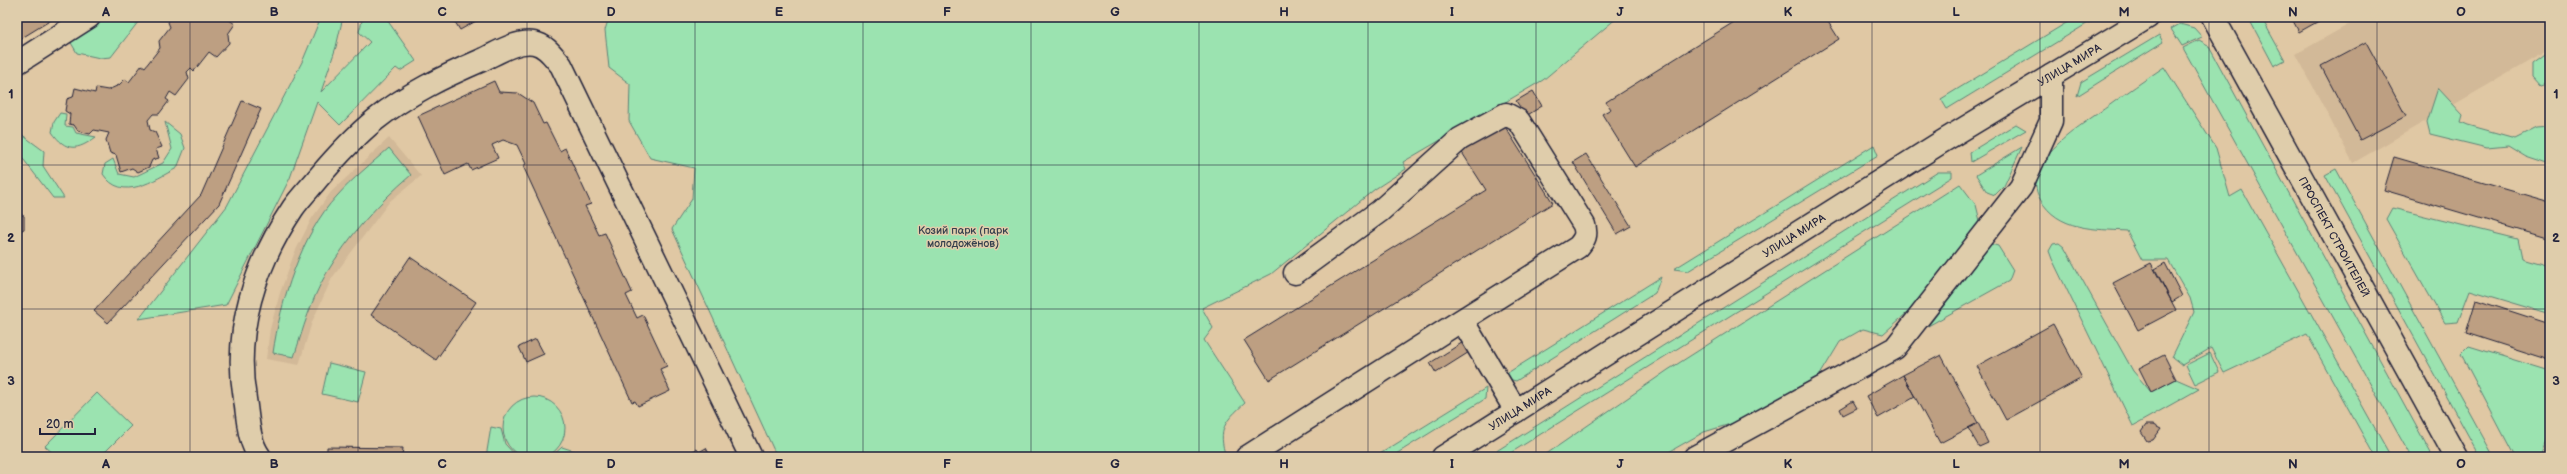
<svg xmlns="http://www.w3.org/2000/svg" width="2567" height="474" font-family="'Balsamiq Sans',sans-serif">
<rect width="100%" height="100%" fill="#e0c8a4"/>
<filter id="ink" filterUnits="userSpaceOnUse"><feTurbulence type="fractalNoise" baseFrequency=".025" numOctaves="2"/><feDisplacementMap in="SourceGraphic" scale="8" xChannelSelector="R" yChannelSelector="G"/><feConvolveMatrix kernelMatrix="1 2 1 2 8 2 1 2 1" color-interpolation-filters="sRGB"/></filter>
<g filter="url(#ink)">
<path fill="#d2b998" d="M2362 17H2550V49L2353 163 2296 54Z
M389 138 421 176 390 201 332 278 312 322 299 365 266 359 270 329 280 293 294 254 312 218 331 192Z"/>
<path fill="#9be3b0" stroke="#5e8276" d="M99 17H142L111 57 100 58 77 53 70 41Z
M321 17H343L336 47 321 92 370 42 359 32 363 17H385L416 61 400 71 396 68 340 125 317 102 290 178 226 305 139 319 227 206 303 60Z
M609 17H1618L1543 80 1403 162 1406 169 1375 189 1271 274 1202 308 1213 328 1204 340 1245 403C1225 421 1217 429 1226 457H777L672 229 692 199 694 168 650 158 629 121 630 84 609 68 605 30Z
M2076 17H2098L1947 109 1941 99Z
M2248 17H2261L2285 60 2274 66Z
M2180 24 2194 28 2202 37 2182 46 2171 29Z
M2159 35 2163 42 2077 96 2081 82Z
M2199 40 2208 45 2433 457H2411L2183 48Z
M2547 53H2550V83L2540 86 2532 77V64Z
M2164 67 2216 148 2230 197 2242 190 2391 457H2375L2307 334 2224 373 2211 348 2182 365 2172 357 2194 312 2190 298 2168 260H2142L2127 231C2095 229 2058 231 2040 199 2019 161 2082 125 2107 107 2126 93 2145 80 2164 67Z
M2438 88 2463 115 2461 122 2468 125 2515 138 2537 127 2550 126V165L2526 157 2508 146 2487 148 2430 134 2427 122Z
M60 113 66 114 65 126 73 127 76 133 96 137C77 151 66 152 52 132L54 122Z
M165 122 180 134 185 148 177 168C154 180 122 203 103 174L105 164 113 159 119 174 134 177 163 163 172 149Z
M2016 124 2026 130 1971 162 1970 152Z
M17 131 44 151 43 166 64 198H53L24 160 17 154Z
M1874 145 1878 155 1688 271 1674 269Z
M2022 147 2004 186 1995 195 1987 192 1976 175Z
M389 148 411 175C378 203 348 237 326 274 311 300 303 329 294 357L273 353C280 303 301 234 337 196 352 179 371 164 389 148Z
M2336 169 2494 457H2480L2325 175Z
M1938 172H1952V177L1504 457H1487Z
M1960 184 1976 205 1980 221 1926 296 1883 334 1863 329 1840 342 1820 375 1737 422 1704 432 1660 457H1542L1668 370Z
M2392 208 2518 239 2522 258 2550 266V314L2470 290 2458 322 2445 323 2386 219Z
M2059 243 2064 247 2133 371 2151 392 2176 379 2199 389 2133 426 2052 259 2049 251 2053 244Z
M1991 244 1998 246 2013 270 2009 281 1928 326Z
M1661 277 1655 293 1516 381 1501 377Z
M2469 346 2550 371V433L2541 457H2515L2461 354Z
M2210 353 2219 372 2195 384 2186 365Z
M329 363 366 372 358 402 322 394Z
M1486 388 1485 399 1391 457H1375Z
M97 393 131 426 100 457H57L45 446Z
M503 428a31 31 0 1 1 62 0a31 31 0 1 1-62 0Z
M491 427 501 429 505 444 517 457H486Z
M562 447 586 455 587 457H551Z"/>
<path fill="#bd9f82" stroke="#22223b" d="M17 17H56L17 41Z
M172 17H225L235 24 228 34 229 43 216 57 209 52 194 71 191 68 187 72 189 79 176 96 170 92 166 99 169 101 159 114H153L148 120 150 130 155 132 162 147 156 149 159 158 152 160 149 167 138 172 132 168 121 172 116 155 110 153 106 140 109 133 94 130 90 134 78 131 74 125 69 124 70 114 65 111 67 99 73 97 75 88 95 93 96 88 108 90 119 85 125 79 129 82 142 65 145 67 160 48 159 41 170 27 168 22Z
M452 17H483L460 30Z
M1742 17H1825L1839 39 1635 167 1602 114 1611 109 1606 102Z
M2291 17H2326L2299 32Z
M2366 42 2406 116 2360 140 2321 66Z
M494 81 499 92 518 93 533 103 543 124 546 123 560 151 565 148 591 204 585 206 599 235 605 233 632 292 626 295 637 318 643 315 667 366 660 369 670 391 638 406 635 401 632 402 523 166 526 164 517 145 503 140 492 145 498 158 471 170 468 164 445 175 418 116Z
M1533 91 1542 106 1526 116 1516 101Z
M242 101 261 109 219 204 108 323 94 311 201 195Z
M1504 125 1553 203 1269 380 1244 340 1486 190 1461 151Z
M1586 154 1631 226 1617 234 1573 162Z
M2394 157 2550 202V239L2384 190Z
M17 202 18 213 24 216V229L20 231V240H17Z
M410 257 476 302 436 360 371 315Z
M2151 263 2176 310 2138 330 2113 283Z
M2165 263 2182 296 2172 302 2155 269Z
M2476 300 2550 324V360L2466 333Z
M2053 324 2082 378 2006 420 1977 366Z
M536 339 544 354 526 362 519 347Z
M1468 339 1474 349 1436 373 1430 363Z
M1941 355 1978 423 1940 443 1903 375Z
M2164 355 2176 379 2151 392 2139 368Z
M1903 375 1915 397 1878 418 1866 396Z
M1853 401 1857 408 1843 415 1840 409Z
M1978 423 1988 443 1979 447 1968 428Z
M2146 425H2153L2161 429 2153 440 2147 441 2141 432Z
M327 447 403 448 402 457H327Z
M706 448 711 457H682L697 449 699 452Z"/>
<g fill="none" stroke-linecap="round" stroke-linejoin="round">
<g stroke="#22223b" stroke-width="25">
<path id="minor" d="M17 63 89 17
M1295 273 1380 211 1460 139 1506 114 1519 121 1584 225C1587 235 1585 239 1578 247L1462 320
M260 457C248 441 248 418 245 399 233 331 255 265 293 208 300 198 310 188 318 178 335 158 354 137 375 120 407 94 445 76 482 60 497 53 517 40 534 43 546 45 553 56 561 65L751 457
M1247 457 1462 320 1516 411
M1695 457 1895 348 2021 187 2051 121V76"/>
</g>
<g stroke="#22223b" stroke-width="25">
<g id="major">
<path id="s1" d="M2213 17 2456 457"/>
<path id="s2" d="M1443 457 1940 143 2148 17"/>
</g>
</g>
<use href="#minor" stroke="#dfcdab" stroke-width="22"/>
<use href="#major" stroke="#dfcdab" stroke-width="22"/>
</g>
</g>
<path fill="none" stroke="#22223b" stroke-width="1" stroke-opacity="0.55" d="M190 17V457M358 17V457M527 17V457M695 17V457M863 17V457M1031 17V457M1199 17V457M1368 17V457M1536 17V457M1704 17V457M1872 17V457M2040 17V457M2209 17V457M2377 17V457M17 165H2550M17 309H2550"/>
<g text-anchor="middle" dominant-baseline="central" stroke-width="3" stroke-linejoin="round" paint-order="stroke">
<g font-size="11" fill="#22223b" stroke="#dfcdab">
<text stroke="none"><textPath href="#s2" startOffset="739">УЛИЦА МИРА</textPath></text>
<text stroke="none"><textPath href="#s2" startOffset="415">УЛИЦА МИРА</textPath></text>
<text stroke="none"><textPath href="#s1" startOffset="251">ПРОСПЕКТ СТРОИТЕЛЕЙ</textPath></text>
<text stroke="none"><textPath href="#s2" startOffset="91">УЛИЦА МИРА</textPath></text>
</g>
<g font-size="11" fill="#343f4d" stroke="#dfcdab">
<text x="963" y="230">Козий парк (парк<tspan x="963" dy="13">молодожёнов)</tspan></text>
</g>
</g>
<rect width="2567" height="474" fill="none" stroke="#dfcdab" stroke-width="44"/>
<path d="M40 428v6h55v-6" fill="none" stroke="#22223b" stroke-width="2"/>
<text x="46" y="428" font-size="12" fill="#22223b" stroke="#dfcdab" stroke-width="3" paint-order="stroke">20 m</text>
<rect x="22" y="22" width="2523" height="430" fill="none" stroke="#22223b" stroke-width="1.5"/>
<g font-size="13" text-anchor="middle" font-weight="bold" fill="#22223b">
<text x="106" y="16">A</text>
<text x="274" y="16">B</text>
<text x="442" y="16">C</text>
<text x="611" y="16">D</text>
<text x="779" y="16">E</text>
<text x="947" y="16">F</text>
<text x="1115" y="16">G</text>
<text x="1284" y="16">H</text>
<text x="1452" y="16">I</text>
<text x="1620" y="16">J</text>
<text x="1788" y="16">K</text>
<text x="1956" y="16">L</text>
<text x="2124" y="16">M</text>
<text x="2293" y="16">N</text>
<text x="2461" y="16">O</text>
<text x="11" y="98">1</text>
<text x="2556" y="98">1</text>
<text x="11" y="242">2</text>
<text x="2556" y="242">2</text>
<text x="11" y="385">3</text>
<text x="2556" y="385">3</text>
<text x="106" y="468">A</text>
<text x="274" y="468">B</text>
<text x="442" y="468">C</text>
<text x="611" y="468">D</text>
<text x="779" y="468">E</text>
<text x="947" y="468">F</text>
<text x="1115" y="468">G</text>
<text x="1284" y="468">H</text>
<text x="1452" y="468">I</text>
<text x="1620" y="468">J</text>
<text x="1788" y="468">K</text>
<text x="1956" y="468">L</text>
<text x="2124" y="468">M</text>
<text x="2293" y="468">N</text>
<text x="2461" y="468">O</text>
</g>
</svg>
